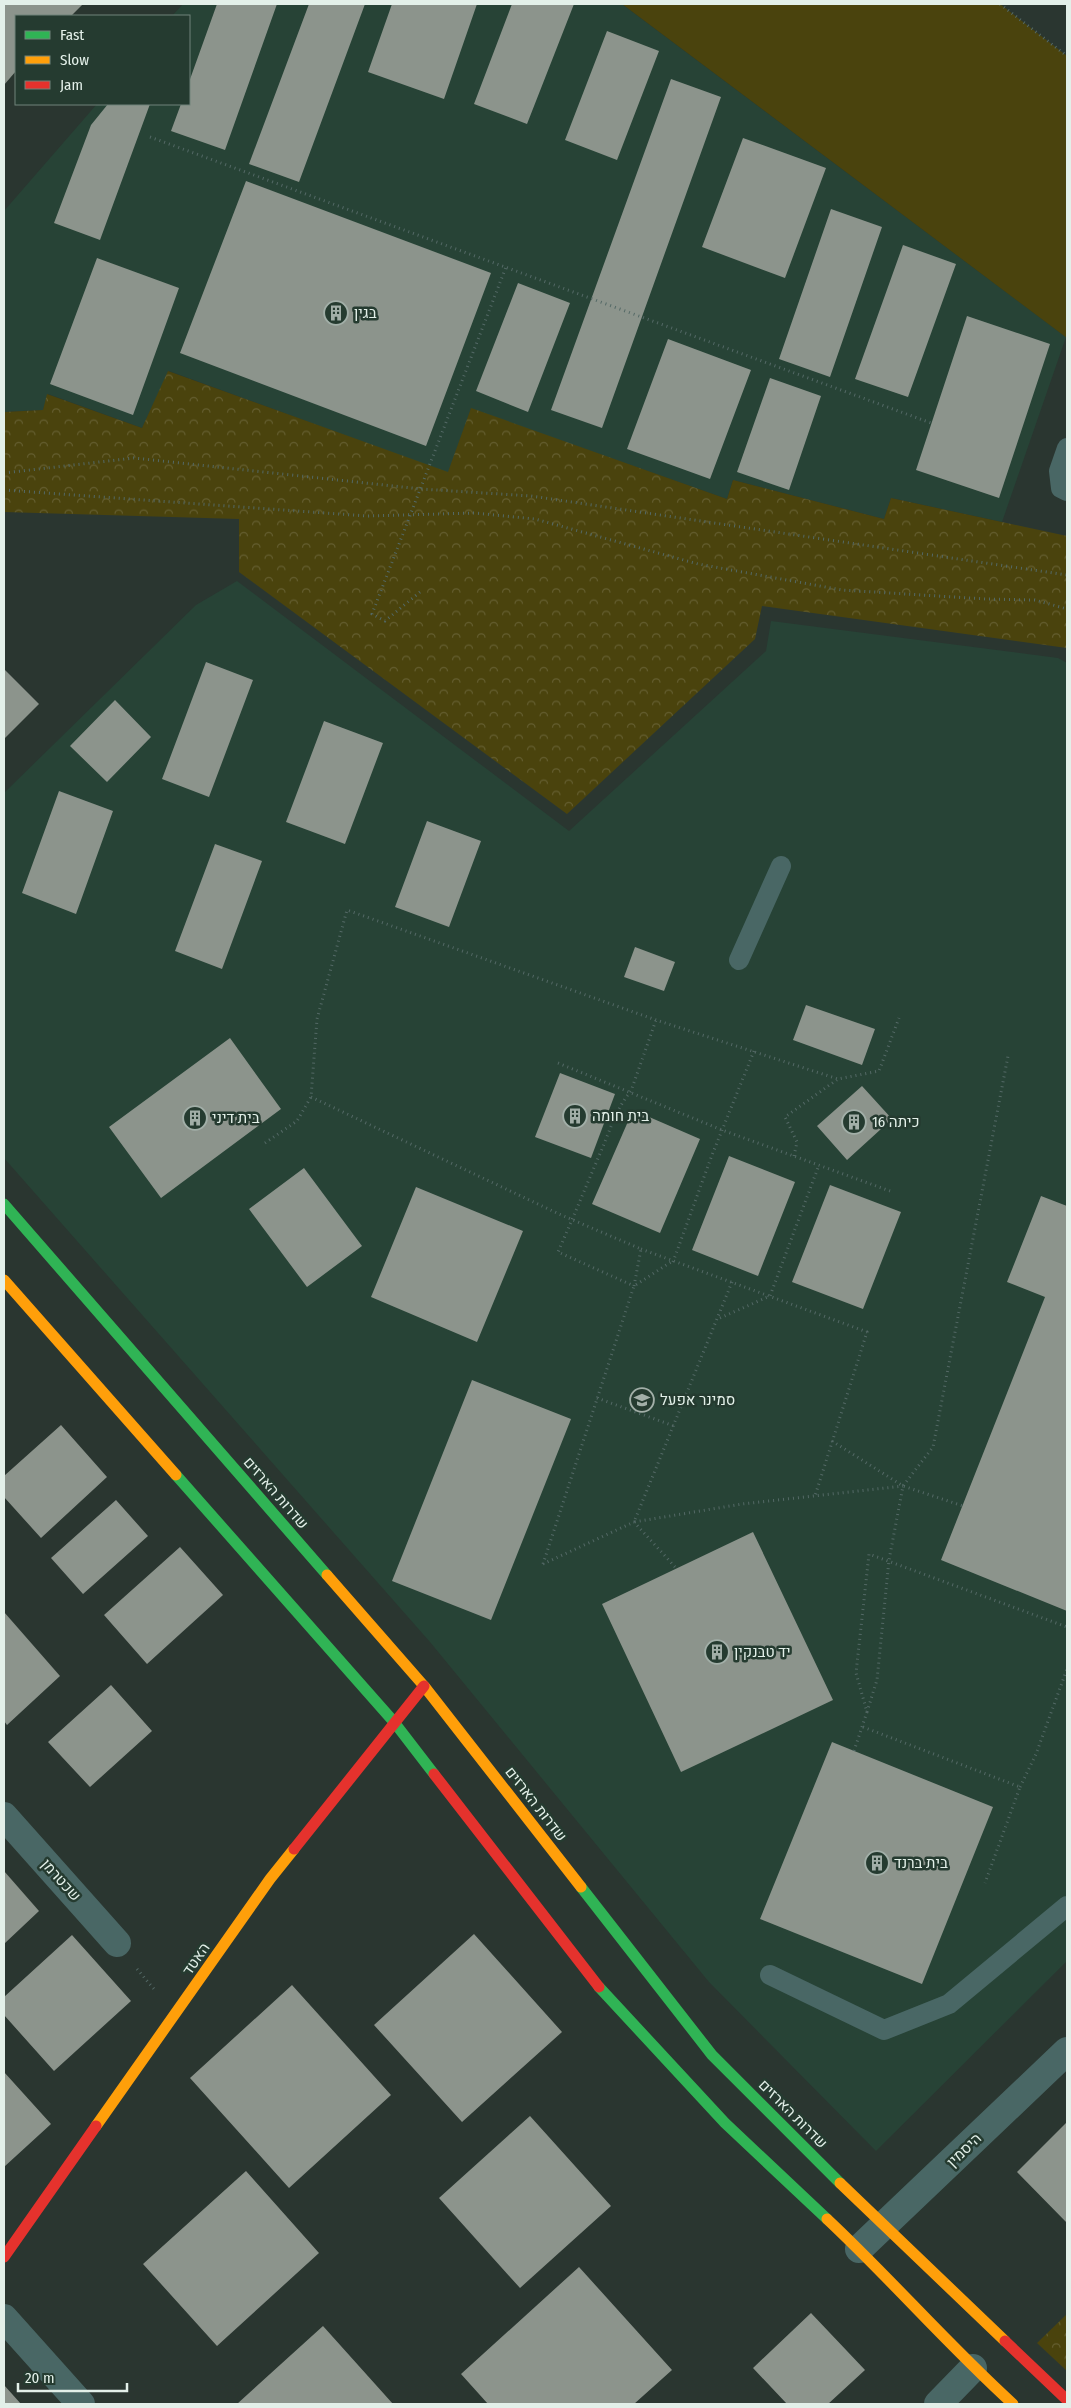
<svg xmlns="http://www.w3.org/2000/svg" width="1071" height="2408" font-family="'Fira Sans Condensed',Heebo,sans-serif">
<defs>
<pattern id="forest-crowns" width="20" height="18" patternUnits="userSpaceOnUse" patternTransform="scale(1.25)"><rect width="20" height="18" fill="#4a430d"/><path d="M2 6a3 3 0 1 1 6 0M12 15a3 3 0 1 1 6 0" fill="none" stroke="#645e30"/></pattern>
</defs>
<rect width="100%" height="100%" fill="#2a3630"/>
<path fill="#274336" d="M183 4H622L1066 337 1002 522 891 498 884 519 733 480 727 499 471 409 448 473 169 371 142 428 48 394 43 410 4 412V211L97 104H189V16H172Z
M237 581 569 831 766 651 771 621 1058 658 1067 663V1961L876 2151 709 1982 430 1642 4 1158V793L196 605Z"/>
<path fill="#4a430d" d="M622 4H1000L1067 56V338Z"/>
<path fill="url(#forest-crowns)" d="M168 371 448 472 471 408 727 499 733 480 884 519 891 498 1067 536V648L762 606 755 639 567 814 239 572V519L4 512V412L43 410 47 394 142 428Z
M1067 2314V2371L1037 2343Z"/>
<path fill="#8c948c" d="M4 4H83L71 16H16V71L4 85Z
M217 4H277L225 150 171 131 181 104H189V82Z
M309 4H365L299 182 249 164Z
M392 4H477L444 99 368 72Z
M512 4H574L527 124 474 104Z
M607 31 659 51 617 160 565 140Z
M671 79 721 97 602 428 551 410Z
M108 104H150L100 240 54 223 91 125Z
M743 138 826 168 785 278 702 247Z
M246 181 491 273 426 446 180 353Z
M831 209 882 227 830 377 779 359Z
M903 245 956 264 908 397 855 379Z
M97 258 179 288 133 415 50 384Z
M518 283 570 303 528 412 476 391Z
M967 316 1050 344 999 498 916 470Z
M668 339 751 370 710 479 627 449Z
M770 378 821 396 789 490 737 472Z
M206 662 253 680 209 797 162 779Z
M4 669 39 704 4 739Z
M115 700 151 737 107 782 70 746Z
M324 721 383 743 345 844 286 822Z
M59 791 113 811 76 914 22 893Z
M427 821 481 841 449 927 395 907Z
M215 844 262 861 222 969 175 951Z
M635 947 675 962 664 991 624 977Z
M806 1005 875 1029 862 1065 793 1040Z
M230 1038 281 1109 161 1198 109 1127Z
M560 1073 615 1094 591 1158 535 1137Z
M862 1086 892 1119 847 1160 817 1126Z
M633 1110 700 1139 660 1233 592 1204Z
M729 1156 795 1182 758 1276 692 1250Z
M304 1168 362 1246 307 1287 249 1209Z
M830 1185 901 1212 863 1309 792 1282Z
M416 1187 523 1231 477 1342 371 1297Z
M1041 1196 1067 1206V1611L941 1560 1045 1297 1007 1282Z
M472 1380 571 1419 491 1620 392 1581Z
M61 1425 107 1477 41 1538 4 1497V1476Z
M116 1500 148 1536 83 1594 51 1558Z
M753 1532 833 1700 681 1772 602 1604Z
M180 1547 223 1595 147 1664 104 1615Z
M4 1612 60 1676 7 1725 4 1721Z
M111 1685 152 1731 90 1787 48 1742Z
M832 1742 993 1807 922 1984 760 1919Z
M4 1871 39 1911 4 1944Z
M474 1934 562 2032 462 2122 374 2025Z
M72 1935 131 2001 54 2071 4 2015V1997Z
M292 1985 391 2095 289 2188 190 2078Z
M4 2072 51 2124 4 2167Z
M530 2116 611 2206 520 2288 439 2198Z
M1067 2122V2223L1017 2172Z
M246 2171 319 2253 217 2346 143 2264Z
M579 2267 672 2370 634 2404H488L461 2374Z
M811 2313 865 2370 828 2404H787L753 2368Z
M323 2326 393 2404H237Z
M4 2385 21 2404H4Z"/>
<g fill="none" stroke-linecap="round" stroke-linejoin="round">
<path stroke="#546966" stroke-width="3" stroke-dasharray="1 4" stroke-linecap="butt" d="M1000 4 1067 56
M150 137 931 423
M4 473 134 458 421 489 531 496 1067 575
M4 490 367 516 475 513 535 519 698 564 842 590 986 599 1035 600 1067 609
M420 592 385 621 372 614 506 267
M558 1063 722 1130 890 1191
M311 1097 559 1214 641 1249 634 1286 558 1252C573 1218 587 1184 602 1149 610 1130 617 1107 631 1091L656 1020
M265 1143 297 1121 311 1097 317 1019 347 910 656 1020 838 1079 879 1071 899 1018
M794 1156 797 1142 785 1117 838 1079
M641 1249 867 1332 815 1496
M673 1262 712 1155 754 1051
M732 1282 634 1522 742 1504 903 1486
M720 1318 770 1296 819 1165
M597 1398 674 1426
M832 1441 903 1486 963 1506
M543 1564 634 1286 671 1262
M543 1564 634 1522 676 1568
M867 1712 877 1680 889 1560 903 1486 933 1447 1008 1056
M863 1727 1020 1787 985 1883
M854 1751 867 1712 856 1673 869 1554 1067 1627
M1020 1787 1036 1754 1067 1669
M137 1969 154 1989"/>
<path stroke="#496765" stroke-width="20" d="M1067 448 1059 471 1061 488 1067 491
M739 960 781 866
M770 1975 884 2030 949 2004 1067 1906"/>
<path stroke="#496765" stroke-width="28" d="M4 1816 117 1943
M859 2249 1067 2051
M4 2318 81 2404
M938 2404 973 2368"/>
<path stroke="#30b455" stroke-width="11" d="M4 1204 327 1575
M176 1475 394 1722 434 1774
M581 1887 712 2055 840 2183
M599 1987 725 2123 827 2219"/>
<path stroke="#ff9f0a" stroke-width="11" d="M4 1280 176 1475
M327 1575 424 1686 581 1887
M96 2126 270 1879 294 1849
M840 2183 1005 2341
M827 2219C891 2279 948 2345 1013 2404"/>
<path stroke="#e5322d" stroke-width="11" d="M434 1774 599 1987
M294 1849 424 1686
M4 2257 96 2126
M1005 2341 1067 2400"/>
</g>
<defs>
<g id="building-ring" transform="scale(1.25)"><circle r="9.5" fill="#253b30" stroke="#a2afa8" stroke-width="1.5"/><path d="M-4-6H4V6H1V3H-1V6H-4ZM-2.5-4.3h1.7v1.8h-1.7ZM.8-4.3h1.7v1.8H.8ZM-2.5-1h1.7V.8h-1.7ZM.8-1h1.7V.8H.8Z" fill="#a2afa8"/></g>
<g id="university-ring" transform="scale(1.25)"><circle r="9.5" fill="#253b30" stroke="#a2afa8" stroke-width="1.5"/><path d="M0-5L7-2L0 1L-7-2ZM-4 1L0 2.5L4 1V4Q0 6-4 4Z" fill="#a2afa8"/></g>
</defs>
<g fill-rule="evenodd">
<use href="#building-ring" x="336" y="313"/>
<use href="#building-ring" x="575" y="1116"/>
<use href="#building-ring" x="195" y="1118"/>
<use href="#building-ring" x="854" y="1122"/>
<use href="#university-ring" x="642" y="1400"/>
<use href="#building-ring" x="717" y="1652"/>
<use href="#building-ring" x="877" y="1863"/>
</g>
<g text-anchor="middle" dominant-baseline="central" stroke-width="5" stroke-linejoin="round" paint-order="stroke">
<g font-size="15" fill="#e3f0e9" stroke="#253b30" text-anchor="start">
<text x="354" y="313">בגין</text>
<text x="592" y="1116">בית חומה</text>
<text x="212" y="1118">בית דיני</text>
<text x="872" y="1122">כיתה 16</text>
<text x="660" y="1400">סמינר אפעל</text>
<text x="734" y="1652">יד טבנקין</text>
<text x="894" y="1863">בית ברנד</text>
</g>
<g font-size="15" fill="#e3f0e9" stroke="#253b30">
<text transform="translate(276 1493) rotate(49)">שדרות הארזים</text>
<text transform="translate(536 1804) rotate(52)">שדרות הארזים</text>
<text transform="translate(61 1880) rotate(48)">שכטרמן</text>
<text transform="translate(196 1959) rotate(-55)">האטד</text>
<text transform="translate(793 2114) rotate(45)">שדרות הארזים</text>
<text transform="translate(964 2150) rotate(-44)">היסמין</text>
</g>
</g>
<rect width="1071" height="2408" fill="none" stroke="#e3f0e9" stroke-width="10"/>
<rect x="15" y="15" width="175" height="90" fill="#253b30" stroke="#71837a"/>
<rect x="25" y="31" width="25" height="8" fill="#30b455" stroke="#71837a"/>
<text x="60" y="40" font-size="15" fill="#e3f0e9">Fast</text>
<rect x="25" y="56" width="25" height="8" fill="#ff9f0a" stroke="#71837a"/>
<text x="60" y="65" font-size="15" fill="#e3f0e9">Slow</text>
<rect x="25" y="81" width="25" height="8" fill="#e5322d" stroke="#71837a"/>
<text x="60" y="90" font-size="15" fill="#e3f0e9">Jam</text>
<path d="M18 2383v8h109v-8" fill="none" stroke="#e3f0e9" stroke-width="2.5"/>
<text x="25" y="2383" font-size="15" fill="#e3f0e9" stroke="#253b30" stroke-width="4" paint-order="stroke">20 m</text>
</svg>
